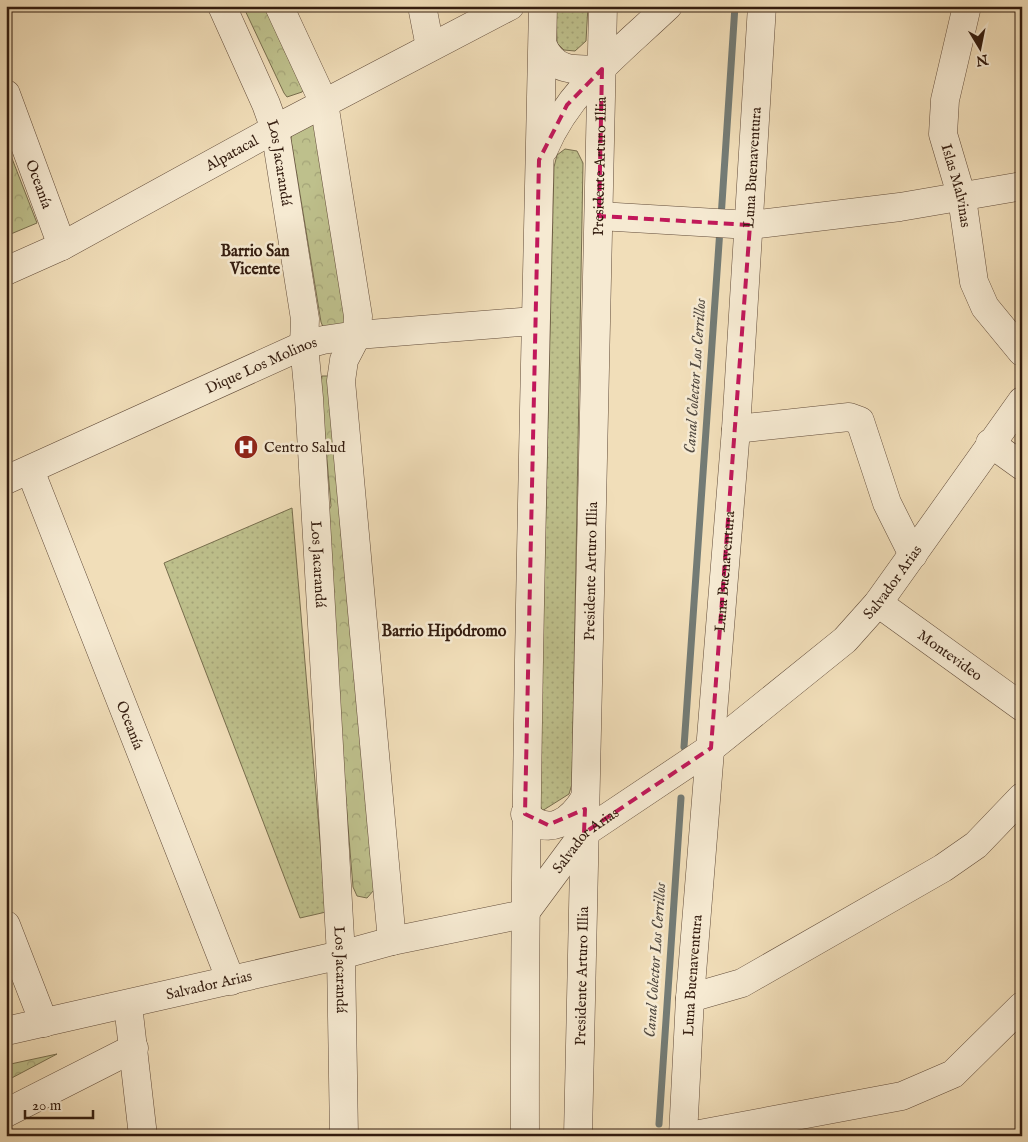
<svg xmlns="http://www.w3.org/2000/svg" width="1028" height="1142" font-family="'IM FELL English',serif">
<defs>
<pattern id="grass-dots" width="8" height="8" patternUnits="userSpaceOnUse" patternTransform="scale(1.25)"><rect width="8" height="8" fill="#bec08c"/><path d="M2 2h.1M6 6h.1" fill="none" stroke="#a4a478" stroke-width="1.8" stroke-linecap="round"/></pattern>
<pattern id="park-crowns" width="20" height="18" patternUnits="userSpaceOnUse" patternTransform="scale(1.25)"><rect width="20" height="18" fill="#bec08c"/><path d="M2 6a3 3 0 1 1 6 0M12 15a3 3 0 1 1 6 0" fill="none" stroke="#a4a478"/></pattern>
</defs>
<rect width="100%" height="100%" fill="#f1deb9"/>
<filter id="stains"><feTurbulence type="fractalNoise" baseFrequency=".004" numOctaves="4"/><feColorMatrix values="0 0 0 0 .2 0 0 0 0 .09 0 0 0 0 .02 0 0 0 .5 -.17"/></filter>
<radialGradient id="worn" r=".72"><stop offset=".6" stop-color="#630" stop-opacity="0"/><stop offset="1" stop-color="#630" stop-opacity=".3"/></radialGradient>
<path fill="url(#grass-dots)" stroke="#786e4e" d="M556 6H588L586 41 575 51 564 50 557 43Z
M565 149 577 151 583 163 572 784 569 794 542 811 539 801 554 167 557 155Z
M292 508 326 912 300 918 164 563Z"/>
<path fill="url(#park-crowns)" stroke="#786e4e" d="M243 6H267L304 89 302 92 287 97 284 93Z
M311 124 316 127 346 325 323 327 321 322 291 139 292 134Z
M6 143 37 223 6 236Z
M322 376H329L374 890 367 898 357 896 353 887 325 545 327 514 331 506 320 380Z
M57 1054 6 1081V1065Z"/>
<g fill="none" stroke-linecap="round" stroke-linejoin="round">
<path stroke="#737b75" stroke-width="7" d="M721 218 735 6
M684 747 720 229
M659 1124 681 798"/>
<g stroke="#624c3a" stroke-width="29">
<g id="minor">
<path id="s1" d="M222 6 266 104 275 129 305 319 304 345 309 398 341 955 344 1136"/>
<path d="M279 6 324 103 358 316 357 335 344 360 341 381 392 941"/>
<path d="M422 6 430 47"/>
<path id="s2" d="M967 6 945 100 943 134 962 198 974 282 985 307 1022 352"/>
<path d="M543 46C555 73 576 70 602 69"/>
<path id="s3" d="M6 94 62 246"/>
<path d="M544 149C569 89 622 50 668 6"/>
<path d="M599 216 750 225 900 207 1022 186"/>
<path id="s4" d="M6 271 62 246 275 129 510 6"/>
<path d="M736 429 849 417 860 421 887 503 913 555"/>
<path d="M990 443 1022 466"/>
<path id="s5" d="M30 470 231 981"/>
<path id="s6" d="M6 480 304 345 323 340 357 335 534 321"/>
<path id="s7" d="M878 603 1022 707"/>
<path d="M525 814C549 838 571 821 585 798"/>
<path d="M6 925 44 1023"/>
<path d="M690 998 742 983 943 868 976 845 1022 797"/>
<path d="M128 1005 143 1136"/>
<path id="s8" d="M6 1031 341 955 392 941 524 914 584 833 711 748 845 640 878 603 1022 401"/>
<path d="M6 1113 134 1048"/>
<path d="M525 1136C524 759 535 383 543 6"/>
<path id="s9" d="M578 1136 603 6"/>
<path id="s10" d="M683 1136 690 998 736 429 762 6"/>
<path d="M689 1136 902 1096 953 1074 1022 1006"/>
</g>
</g>
<use href="#minor" stroke="#f6ead2" stroke-width="28"/>
</g>
<path fill="none" stroke="#c2185b" stroke-width="4" stroke-dasharray="10 6" stroke-linejoin="round" d="M602 69 599 216 750 225 711 748 584 833 585 809 548 825 525 814 539 160 567 105Z"/>
<defs>
<g id="hospital-disc" transform="scale(1.25)"><circle r="9.5" fill="#8f2418" stroke="#f6ead2"/><path d="M-5-5h3v3.5h4V-5h3V5h-3V1.5h-4V5h-3Z" fill="#fff"/></g>
</defs>
<g fill-rule="evenodd">
<use href="#hospital-disc" x="246" y="447"/>
</g>
<g text-anchor="middle" dominant-baseline="central" stroke-width="5" stroke-linejoin="round" paint-order="stroke">
<g font-size="15" fill="#331c0f" stroke="#f6ead2">
<text stroke="none"><textPath href="#s4" startOffset="255">Alpatacal</textPath></text>
<text stroke="none"><textPath href="#s1" startOffset="168">Los Jacarandá</textPath></text>
<text stroke="none"><textPath href="#s9" startOffset="970">Presidente Arturo Illia</textPath></text>
<text stroke="none"><textPath href="#s10" startOffset="971">Luna Buenaventura</textPath></text>
<text stroke="none"><textPath href="#s3" startOffset="96">Oceanía</textPath></text>
<text stroke="none"><textPath href="#s2" startOffset="184">Islas Malvinas</textPath></text>
<text stroke="none"><textPath href="#s6" startOffset="280">Dique Los Molinos</textPath></text>
<text stroke="none"><textPath href="#s1" startOffset="572">Los Jacarandá</textPath></text>
<text stroke="none"><textPath href="#s9" startOffset="565">Presidente Arturo Illia</textPath></text>
<text stroke="none"><textPath href="#s10" startOffset="566">Luna Buenaventura</textPath></text>
<text stroke="none"><textPath href="#s8" startOffset="1032">Salvador Arias</textPath></text>
<text stroke="none"><textPath href="#s7" startOffset="89">Montevideo</textPath></text>
<text stroke="none"><textPath href="#s5" startOffset="274">Oceanía</textPath></text>
<text stroke="none"><textPath href="#s8" startOffset="628">Salvador Arias</textPath></text>
<text stroke="none"><textPath href="#s1" startOffset="978">Los Jacarandá</textPath></text>
<text stroke="none"><textPath href="#s10" startOffset="161">Luna Buenaventura</textPath></text>
<text stroke="none"><textPath href="#s9" startOffset="160">Presidente Arturo Illia</textPath></text>
<text stroke="none"><textPath href="#s8" startOffset="208">Salvador Arias</textPath></text>
</g>
<g font-size="15" fill="#331c0f" stroke="#f6ead2" text-anchor="start">
<text x="264" y="447">Centro Salud</text>
</g>
<g font-size="16" font-weight="bold" fill="#331c0f" stroke="#f6ead2">
<text x="255" y="252">Barrio San<tspan x="255" dy="18">Vicente</tspan></text>
<text x="444" y="632">Barrio Hipódromo</text>
</g>
<g font-size="16" font-style="italic" fill="#534b42" stroke="#f6ead2">
<text transform="translate(696 376) rotate(-86)">Canal Colector Los Cerrillos</text>
<text transform="translate(656 960) rotate(-86)">Canal Colector Los Cerrillos</text>
</g>
</g>
<rect width="1028" height="1142" fill="none" stroke="#f1deb9" stroke-width="25"/>
<rect x="8" y="8" width="1013" height="1127" fill="none" stroke="#331c0f" stroke-width="2.5"/>
<rect x="12" y="12" width="1003" height="1117" fill="none" stroke="#331c0f"/>
<g transform="translate(980 48) rotate(170)" stroke="#f6ead2" stroke-width="4" paint-order="stroke">
<path d="M0-4L9 19L0 12L-9 19Z" fill="#331c0f"/>
<text y="-8" font-size="14" font-weight="bold" text-anchor="middle" fill="#331c0f">N</text>
</g>
<path d="M25 1110v8h68v-8" fill="none" stroke="#331c0f" stroke-width="2.5"/>
<text x="32" y="1110" font-size="15" fill="#331c0f" stroke="#f6ead2" stroke-width="4" paint-order="stroke">20 m</text>
<rect width="100%" height="100%" filter="url(#stains)"/>
<rect width="100%" height="100%" fill="url(#worn)"/>
</svg>
